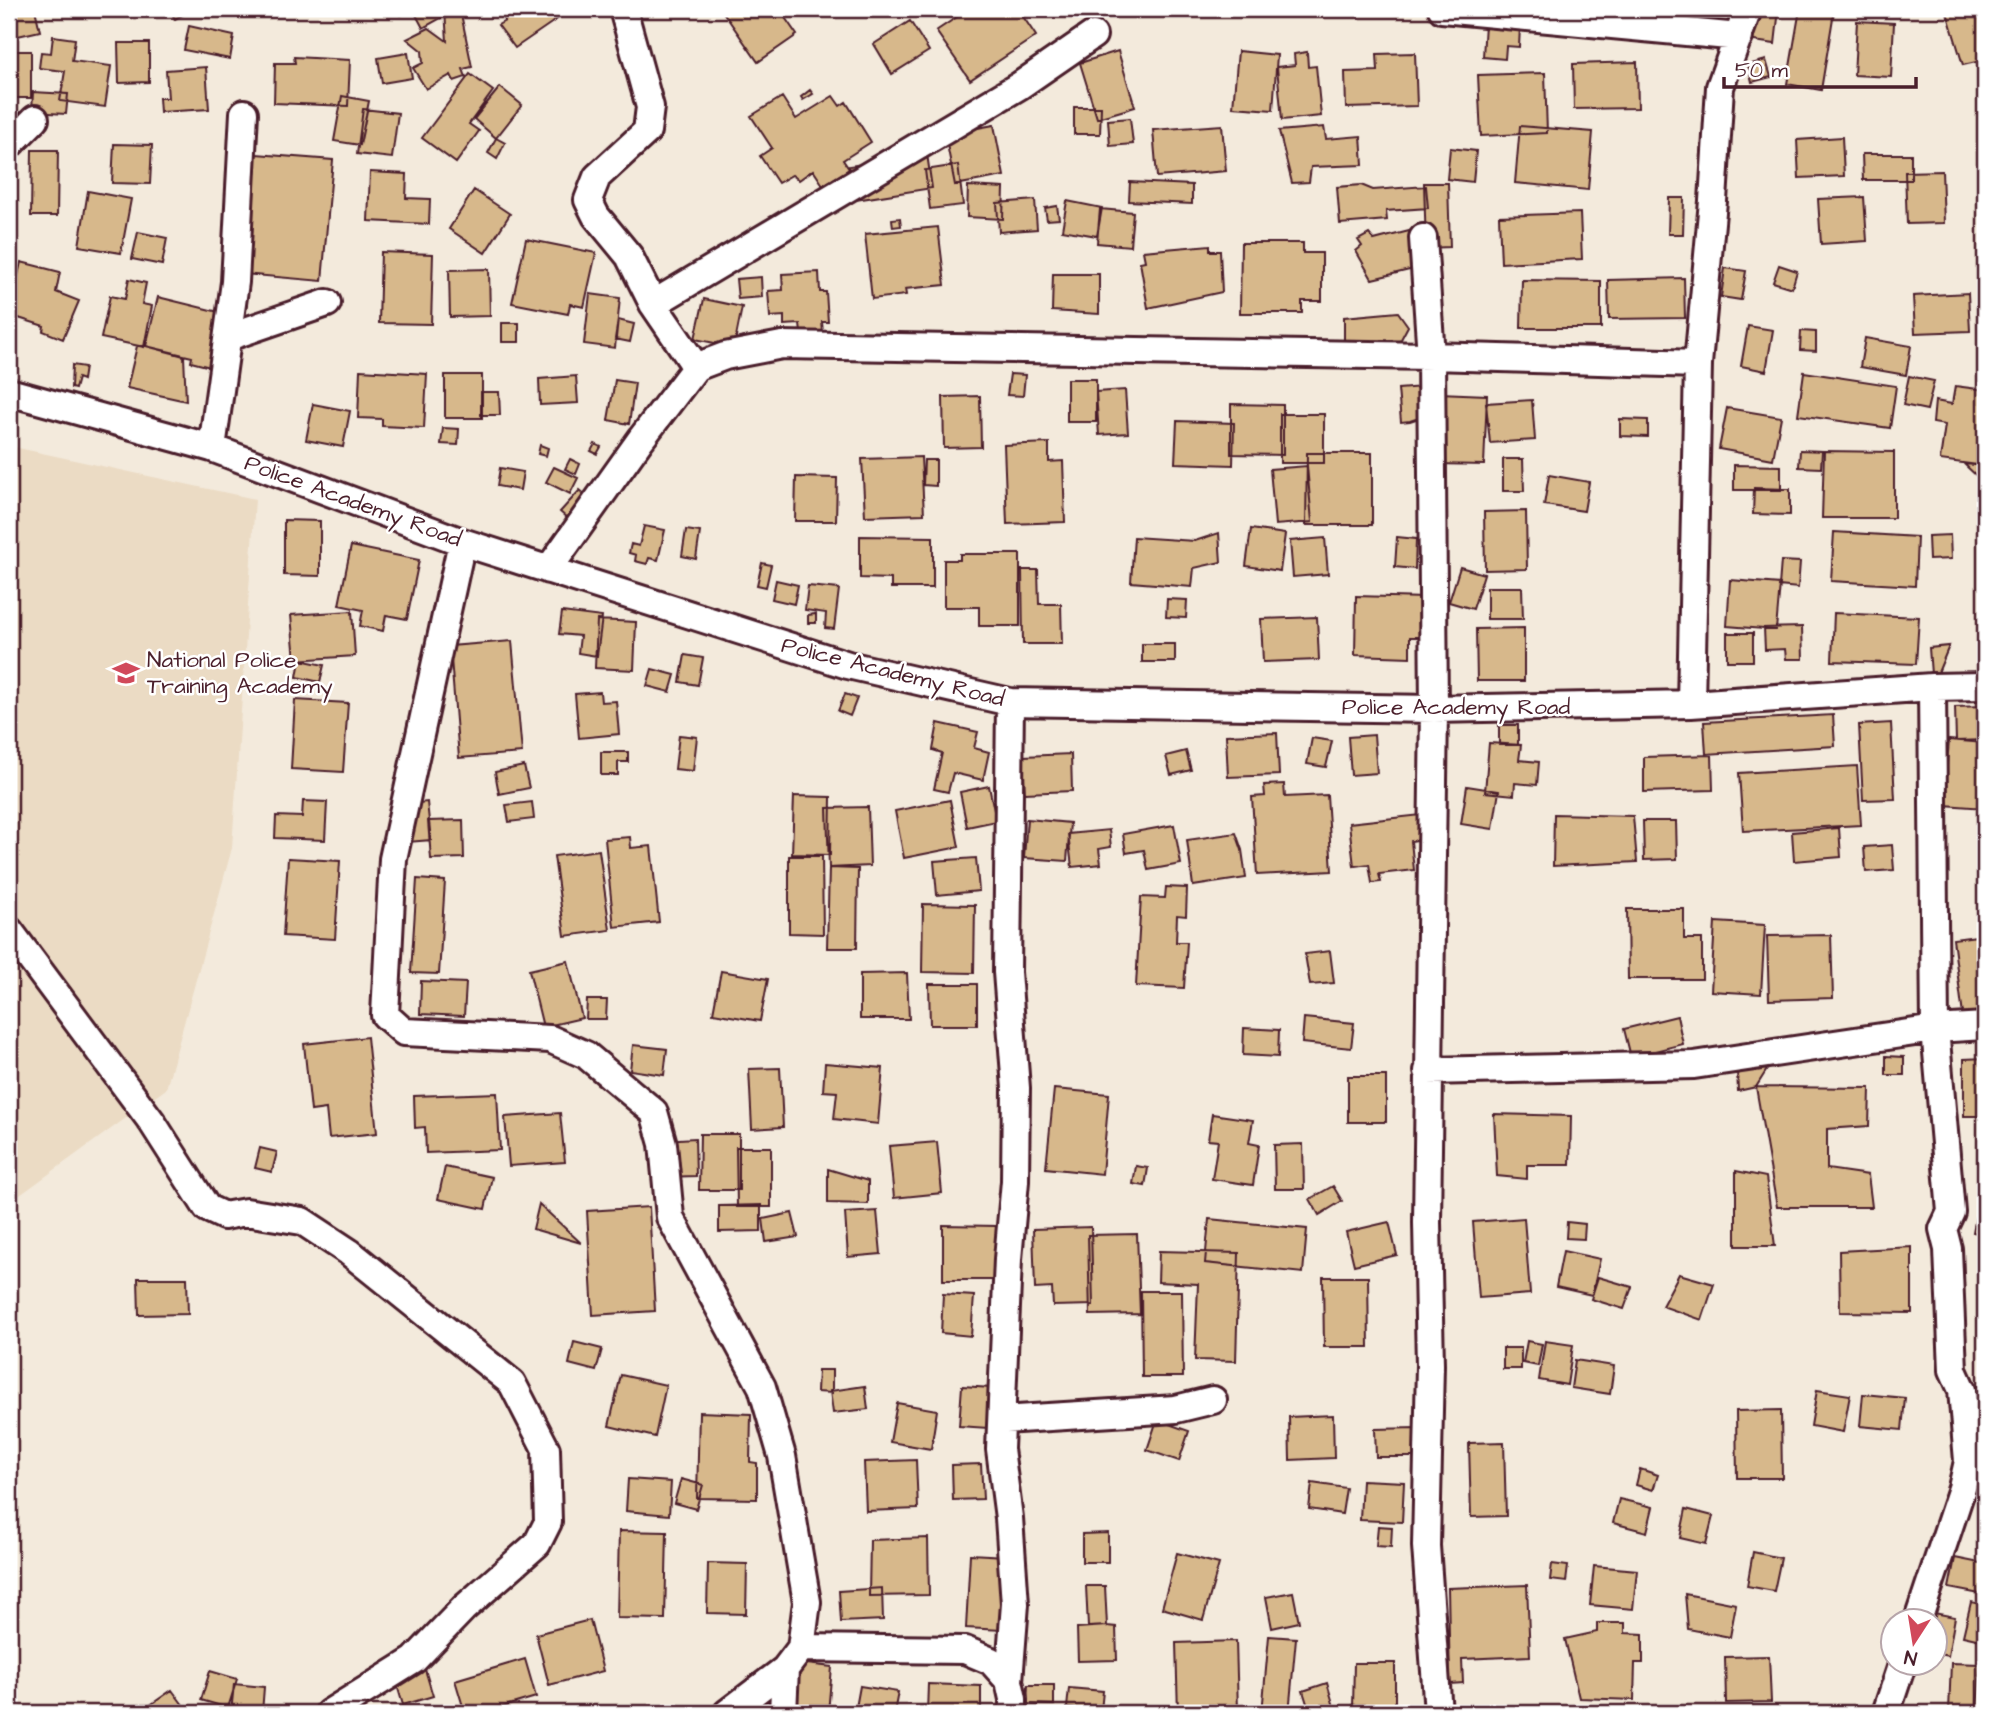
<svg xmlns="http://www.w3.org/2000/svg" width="1994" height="1722" font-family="'Architects Daughter',sans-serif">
<rect width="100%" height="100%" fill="#f3eadc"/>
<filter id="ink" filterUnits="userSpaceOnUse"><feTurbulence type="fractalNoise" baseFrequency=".0143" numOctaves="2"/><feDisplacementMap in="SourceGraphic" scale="14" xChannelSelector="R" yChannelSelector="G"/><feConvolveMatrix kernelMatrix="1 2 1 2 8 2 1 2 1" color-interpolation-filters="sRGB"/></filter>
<g filter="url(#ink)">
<path fill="#ebdbc4" d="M9 446 255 499 232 848 166 1089 9 1203Z"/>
<path fill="#d7b88b" stroke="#4a1f2b" stroke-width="2" d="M35 9 40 31 9 38V14Z
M169 9H194L175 19Z
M397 9H413L401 15Z
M417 9H438L443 17 423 28 414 11Z
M460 9 472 67 463 69 466 77 454 81 451 75 426 89 413 68 423 63 422 51 407 39 429 28 447 41 445 10Z
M497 9H559L563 15 515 48 498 25 505 21Z
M721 9H779L797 35 758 62Z
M969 9H1018L1036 36 970 80 936 31Z
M1750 9H1779L1775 44 1747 40Z
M1800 9 1834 12 1821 90 1787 84Z
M1946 9H1985V60L1963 65Z
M910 21 929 51 892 74 874 44Z
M1857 21 1894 23 1891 77 1854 75Z
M1485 23 1520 26 1519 47 1506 46 1505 59 1483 57Z
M189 26 234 36 230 59 184 50Z
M53 36 75 39 72 61 111 66 105 107 60 101 65 71 39 68 41 52 51 53Z
M118 43H149V82L119 83Z
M9 51H31V98H9Z
M1118 51 1135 107 1097 118 1080 63Z
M1238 51 1277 55 1273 110 1233 107Z
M1307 52 1308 67 1316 66 1321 116 1282 120 1277 67 1295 65 1294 54Z
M408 53 412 78 382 83 378 58Z
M1415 53 1417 106 1346 108 1345 72 1378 71 1377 54Z
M294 57 350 60 348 106 274 103 275 63H295Z
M1766 60 1771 77 1752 82 1748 65Z
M1637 62 1638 108 1574 109 1573 64Z
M206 67 209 109 160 112 159 98H168L166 70Z
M1545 73 1547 133 1481 136 1478 75Z
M470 74 493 91 469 124 479 131 456 163 422 138Z
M500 87 522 105 496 138 474 119Z
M810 90 813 94 803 100 801 97Z
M33 92 68 94 66 114 32 112Z
M342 96 369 101 360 145 334 141Z
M833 96 840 106 846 102 871 142 843 160 849 169 823 185 813 170 799 180 792 175 778 183 760 156 772 148 751 116 782 97 796 119Z
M1074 107H1101L1100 134H1074Z
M363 109 398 113 392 158 357 154Z
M1130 118 1133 144 1110 146 1108 120Z
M994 125 1004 176 955 185 945 134Z
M1222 125 1226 171 1157 177 1153 130Z
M1520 126 1593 132 1588 190 1515 183Z
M1324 127 1326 139 1361 136 1363 165 1311 167 1309 182 1292 183 1279 131Z
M1842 137 1844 176 1799 178 1797 140Z
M496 138 505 143 497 159 488 153Z
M114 144 152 145 150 184 112 183Z
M1450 148 1476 151 1473 182 1447 179Z
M32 150H58L57 216H31Z
M256 154 333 160 322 281 244 274Z
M927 154 932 188 855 200 849 166Z
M1862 154H1911V180H1863Z
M958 165 963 205 930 209 925 170Z
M1942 171 1944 223 1907 224 1905 172Z
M370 172 407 174 406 198 430 199 429 224 368 221Z
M1130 182 1192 185V204L1129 201Z
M1424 183H1448L1450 247 1426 248Z
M1361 185 1373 190 1426 186 1428 208 1386 211 1387 220 1340 224 1337 187Z
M968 186 1004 188 1003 219 967 217Z
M474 190 510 214 485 253 449 229Z
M88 191 131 199 121 253 79 246Z
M1864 197 1867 241 1821 244 1818 199Z
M1669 198H1684L1683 234H1668Z
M1035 200 1037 229 999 232 997 203Z
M1067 201 1102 208 1097 236 1062 230Z
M1057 206 1059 219 1047 220 1045 208Z
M1100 209 1133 212 1130 246 1097 243Z
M1580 213 1582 259 1501 263 1499 216Z
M900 218 901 226 893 227 892 219Z
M938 227 945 285 905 289 906 295 872 299 865 234Z
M1413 230 1422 267 1372 279 1356 251 1362 246 1358 240 1369 234 1374 240Z
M138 232 167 238 162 265 132 259Z
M526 239 596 253 584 307 570 304 568 314 512 303Z
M1241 243H1303V253H1322V301H1302V313H1240Z
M1210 245V251H1220L1222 292 1148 308 1140 262 1145 261 1143 251Z
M381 252 433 254 431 324 379 323Z
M21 262 60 272 56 292 79 301 63 339 43 331 44 326 9 315Z
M1779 265 1797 271 1792 288 1773 282Z
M1725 268 1746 271 1741 300 1721 297Z
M489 269 490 316 450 317 449 270Z
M819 272 820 292H826L828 322H822L823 332 801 333 800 324 784 325V316L770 317 768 291 783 290 782 274Z
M1053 274H1099V314L1052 311Z
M761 277 762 297 738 299 736 279Z
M1684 278 1685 318 1609 319 1608 280Z
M129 279 146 283 142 304 152 306 144 347 101 338 110 296 125 299Z
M1522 280 1601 281V328H1521Z
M1968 293 1970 331 1915 333 1913 296Z
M590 294 620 298 615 348 584 344Z
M158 297 227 314 214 368 191 362 192 357 146 346Z
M704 299 742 307 734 347 695 339Z
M1398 312 1408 326 1399 343 1344 345V317Z
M618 320 634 324 630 342 615 339Z
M502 323H519V342H502Z
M1748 326 1773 330 1766 371 1741 366Z
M1801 331 1816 332V351L1800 350Z
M1865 338 1911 346 1906 375 1860 367Z
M137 346H146L184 356 186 401 127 388Z
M72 365 85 367 83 380 78 378 75 389 71 388Z
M360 370 427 374 424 428 382 426V419L358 418Z
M1804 372 1896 386 1890 428 1798 415Z
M1010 374 1025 375 1023 396 1007 395Z
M445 375H482V418H445Z
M576 376 578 403 540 405 539 379Z
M1909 376 1934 381 1927 410 1903 405Z
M1067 379H1096V422H1067Z
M615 380 635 383 629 424 608 420Z
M1955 386 1985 390V466L1940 460 1945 425 1933 423 1935 401 1952 404Z
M1423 387 1425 416 1410 421 1401 422 1398 389Z
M1125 390 1128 433 1099 435 1096 392Z
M481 392H499L500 415H481Z
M1439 393 1487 395 1484 465 1437 464Z
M980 396 981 447 944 448 943 397Z
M1532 400 1535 440 1490 443 1486 403Z
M313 404 350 411 343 447 306 440Z
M1231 404 1283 405V455L1231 454Z
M1727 408 1781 417 1773 459 1719 449Z
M1280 414H1324V463H1280Z
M1620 419 1648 420V437L1620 436Z
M1177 421 1234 423 1233 465 1175 463Z
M443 428 459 429 458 445 441 444Z
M1049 443V462L1063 461 1065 522 1007 524 1004 445Z
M595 444 601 447 597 454 591 451Z
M540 445 548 448 546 456 538 454Z
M1800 450 1822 451 1821 468 1799 467Z
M1824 451 1894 452V518H1822Z
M1307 453H1372V525H1306Z
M921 457 924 514 865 516 862 459Z
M570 459 580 464 576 474 565 469Z
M1503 459H1523L1524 491H1503Z
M924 460H936V486L923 485Z
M1964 464 1985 466V481L1981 480Z
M1734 465 1781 466V490H1734Z
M1307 466 1312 522 1275 525 1270 469Z
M554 467 578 478 570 494 546 482Z
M500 468 523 472 520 490 497 486Z
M1549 475 1589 482 1584 511 1544 505Z
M796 477 837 478 836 521H795Z
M1754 488 1790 489V515L1753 514Z
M580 490 587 496 567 518 560 512Z
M1526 511 1527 569 1485 570 1484 512Z
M284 520 320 521V576L284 575Z
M644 526 665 530 658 560 649 558 647 564 635 561 636 555 629 553 631 544 639 546Z
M1251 529 1285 534 1280 571 1246 566Z
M686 530 700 532 696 559 682 556Z
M1834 532 1917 537 1915 586 1831 581Z
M1219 533 1221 562 1194 568 1192 587 1131 582 1134 537 1195 541Z
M1950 535 1951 559 1929 560 1928 536Z
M860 536 933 537V588H891V579L860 578Z
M1397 537 1416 539 1415 569 1395 567Z
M1325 538 1328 574 1293 577 1290 541Z
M351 546 419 560 407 619 386 615 383 631 360 626 363 610 339 605Z
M960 554H1020V626H979V607H944V560H960Z
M1781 561 1800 562 1798 588 1779 586Z
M762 563 771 565 766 587 757 585Z
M1460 567 1484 574 1473 609 1449 602Z
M1022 570H1038L1039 604H1061L1062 644H1023Z
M776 580 798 585 794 604 772 599Z
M1730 580 1780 584 1776 630 1727 626Z
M808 586 839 589 834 629 825 628 826 613 805 610Z
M1487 587H1522L1523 619H1487Z
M1356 596 1425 598 1424 637H1410V657L1355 655Z
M1167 599 1187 600 1186 618 1166 617Z
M352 611 355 656 295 660 291 615Z
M562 612 602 617 597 656 578 653 580 636 559 634Z
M1834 613 1919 617 1916 664 1832 661Z
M816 614V623H808V615Z
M1317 617 1319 660 1263 662 1261 619Z
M597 620 636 622 634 670 595 668Z
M1802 627 1803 659H1786L1785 649 1765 650 1764 628Z
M1524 628V681H1477L1476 629Z
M1727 633H1753V661H1727Z
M512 641 522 753 459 758 450 646Z
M1142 644H1175V662H1142Z
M1949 646 1932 687 1929 648Z
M685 655 703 658 698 685 680 682Z
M300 660 324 665 320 682 297 677Z
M652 669 675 675 670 692 647 686Z
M600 692 601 702 616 701 619 734 579 738 575 694Z
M845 694 857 698 850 716 838 711Z
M295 700 348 703 343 772 291 769Z
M1985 706V740L1956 741 1955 707Z
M1833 715 1835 746 1706 754 1704 722Z
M938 723 978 732 974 748 989 752 983 780 953 773 948 792 934 789 942 753 933 750Z
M1891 723 1895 799 1863 800 1859 725Z
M1499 725H1518V745H1499Z
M1277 733 1279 775 1228 777 1226 735Z
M679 735 697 737 693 771 675 769Z
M1374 735 1377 773 1351 775 1348 737Z
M1312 738 1332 741 1326 767 1307 764Z
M1949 740 1985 743V808L1944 805Z
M1489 743 1521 745 1519 760 1539 762 1537 785 1515 783 1514 795 1485 792Z
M1186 751 1191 770 1171 775 1166 756Z
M601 752H628V762H618V775H601Z
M1071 754 1072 791 1025 793 1023 756Z
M1712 755 1713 790 1644 792V757Z
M524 766 529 788 499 794 495 772Z
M1857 766 1861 825 1743 831 1739 773Z
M1284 784 1285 797 1327 795 1332 871 1257 875 1252 797 1265 796 1264 785Z
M989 786 996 821 967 827 960 792Z
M1467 786 1499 791 1493 829 1461 824Z
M794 796 831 797 830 855 792 854Z
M950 800 959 847 904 858 895 811Z
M303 801 327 802 325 840 275 838 276 816 302 817Z
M427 802 431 840 396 843 392 806Z
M532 802 534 819 509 822 506 805Z
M868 807 870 866 829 868 827 808Z
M1554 814 1633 816 1637 862 1553 866Z
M1421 815 1424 839 1411 841 1414 870 1379 874 1381 882 1372 883 1369 864 1354 866 1349 823Z
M1027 819 1070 823 1067 861 1024 858Z
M463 820 464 858 431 859 428 821Z
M1643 821H1676L1677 859 1644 860Z
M1174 825 1181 864 1148 870 1144 850 1126 853 1123 834Z
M1839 828 1841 857 1794 861 1792 832Z
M1109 830 1111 847 1099 849 1101 864 1072 867 1068 834Z
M1236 833 1242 850 1246 878 1193 886 1187 840Z
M630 837 631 848 651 846 659 922 614 927 605 839Z
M1892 845 1894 870 1866 872 1864 847Z
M599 850 610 930 565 936 554 856Z
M789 856H822L823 934 789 933Z
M288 858 340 861 335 939 283 936Z
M976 858 979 891 937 895 934 861Z
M829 868 858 869 857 948H827Z
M417 879 445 881 439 974 411 973Z
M1166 887 1187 888 1186 916 1177 915 1176 942H1187L1184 988 1136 986 1141 897 1165 898Z
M923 904 975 905 974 973 922 972Z
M1627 909H1684V939H1702V979H1628Z
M1715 922 1765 925 1761 994 1711 991Z
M1831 935 1833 998 1769 1000 1767 936Z
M1985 935V1020L1964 1023 1953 939Z
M1330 951 1334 983 1310 985 1305 954Z
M568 961 582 1018 543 1027 529 970Z
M721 971 768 979 760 1021 713 1013Z
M907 973 909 1019H860V974Z
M421 981 466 983 464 1016 420 1014Z
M929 984H977V1025H930Z
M587 1000H607L606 1019H586Z
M1677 1016 1683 1044 1631 1057 1624 1029Z
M1304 1018 1354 1023 1351 1048 1302 1043Z
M1244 1028 1279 1030 1278 1057 1243 1055Z
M367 1037 377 1133 329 1138 326 1109 311 1111 304 1044Z
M633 1045 667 1049 664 1075 630 1070Z
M1886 1056 1904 1057V1075H1886Z
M1985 1058V1116H1964V1059Z
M825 1063 883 1068 878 1124 834 1119 837 1092 823 1091Z
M780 1068 783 1127 752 1129 749 1069Z
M1768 1068 1756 1087 1738 1091 1737 1071Z
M1348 1076H1386V1122H1348Z
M1756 1087 1870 1088 1869 1126 1827 1129V1169L1868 1175 1872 1207H1777Z
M1054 1089 1109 1094 1102 1174 1046 1168Z
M497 1093 500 1150 426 1153 425 1127 415 1128 414 1096Z
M560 1113 565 1162 509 1166 505 1117Z
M1212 1114 1253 1120 1249 1143 1259 1145 1253 1185 1212 1179 1218 1141 1208 1140Z
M1494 1114 1571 1116 1570 1165H1527V1179L1497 1176Z
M700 1134H739V1190H699Z
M695 1138 696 1176 664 1177 663 1140Z
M937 1142 942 1193 894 1198 889 1146Z
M1303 1144 1304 1189H1275L1274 1145Z
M736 1147H771V1207H737Z
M260 1148 277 1152 272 1172 255 1168Z
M1136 1166 1148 1168 1145 1186 1133 1184Z
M445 1167 492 1177 485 1209 438 1199Z
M828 1169 868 1181V1204L828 1203Z
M1736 1171 1766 1177 1775 1246H1736Z
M1333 1186 1342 1201 1319 1215 1310 1199Z
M1979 1200 1985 1201V1235L1973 1232Z
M539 1204 581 1243 533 1229Z
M761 1205V1231L719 1232V1206Z
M649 1207 655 1311 593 1315 587 1211Z
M877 1211 881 1254 848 1257 845 1213Z
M792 1213 798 1237 766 1242 763 1219Z
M1524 1218 1530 1294 1479 1298 1473 1222Z
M1209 1219 1307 1229 1303 1273 1205 1263Z
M1389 1222 1397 1255 1354 1265 1346 1232Z
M1567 1222 1585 1224 1584 1239 1566 1238Z
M943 1225 997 1226V1280H943Z
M1091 1227 1093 1305 1053 1306 1052 1288 1035 1289 1033 1229Z
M1137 1234 1140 1314 1090 1315 1088 1235Z
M1912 1247V1313L1840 1312 1839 1251Z
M1159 1251 1239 1253 1236 1361 1195 1360 1198 1284 1158 1282Z
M1563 1251 1600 1259 1592 1295 1556 1287Z
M1679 1274 1714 1284 1702 1320 1662 1306Z
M1323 1277H1368L1369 1347H1324Z
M1598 1277 1632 1287 1624 1309 1591 1299Z
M138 1278H187L188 1314 139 1315Z
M1141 1291H1182L1183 1377H1142Z
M943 1294 974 1296 971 1336 941 1333Z
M1527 1341 1542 1344 1538 1366 1523 1363Z
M1545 1341 1573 1345 1567 1385 1539 1380Z
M574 1342 602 1349 596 1371 569 1364Z
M1503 1348H1521V1369H1503Z
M1575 1360 1614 1366 1610 1394 1571 1388Z
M818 1370H832V1393L817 1392Z
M621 1375 666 1385 655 1437 609 1426Z
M865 1386 868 1409 833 1413 830 1391Z
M962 1386 991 1388 988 1428 959 1426Z
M1817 1390 1850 1395 1843 1432 1811 1426Z
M1863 1394 1905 1398 1902 1430 1860 1426Z
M897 1403 937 1410 931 1449 890 1442Z
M1781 1410 1782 1478H1737L1736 1411Z
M699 1412 751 1414 750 1462 757 1463V1499L697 1498Z
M1333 1415 1334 1458 1290 1460 1289 1417Z
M1157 1420 1189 1431 1179 1461 1147 1450Z
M1416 1428V1457H1376L1375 1429Z
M1977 1440 1985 1441V1480L1970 1477Z
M1504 1442 1506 1516 1471 1517 1469 1443Z
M916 1460 918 1509 866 1511 864 1462Z
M981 1464 983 1499 953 1500 952 1465Z
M1640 1469 1658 1475 1653 1490 1636 1485Z
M628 1479 671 1482 669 1515 626 1511Z
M681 1479 703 1485 696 1509 674 1503Z
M1362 1480 1404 1482 1402 1522 1360 1520Z
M1312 1483 1346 1488 1342 1514 1309 1509Z
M1619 1499 1653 1507 1647 1532 1613 1523Z
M1686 1509 1713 1516 1706 1544 1680 1538Z
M1378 1526 1392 1527 1391 1547 1376 1546Z
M619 1531 667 1532 665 1619 617 1618Z
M1108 1533V1562H1082V1534Z
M928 1538 929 1595 869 1596 870 1540Z
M1753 1552 1781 1558 1774 1591 1747 1586Z
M1177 1553 1219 1564 1203 1620 1162 1608Z
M970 1554 1006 1556 1002 1630 966 1628Z
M1955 1558 1985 1564V1595L1949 1588Z
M708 1563 747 1564 746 1614 707 1613Z
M1552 1564 1568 1566 1566 1582 1550 1580Z
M1594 1566 1637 1570 1633 1609 1590 1605Z
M1527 1585 1530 1656 1462 1659 1463 1683 1450 1684 1448 1588Z
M1086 1586H1105L1107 1626 1088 1627Z
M882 1588 883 1620 841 1622 839 1591Z
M1293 1592 1299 1622 1272 1628 1266 1597Z
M1685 1594 1736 1604 1730 1637 1688 1629Z
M1971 1602 1985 1605V1641L1963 1636Z
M1913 1609 1955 1617 1948 1656 1934 1653V1620H1911Z
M590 1620 603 1671 549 1685 536 1634Z
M1597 1623H1625V1633L1643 1634V1663H1635L1634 1700 1579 1698 1565 1639 1597 1632Z
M1107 1626 1116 1627 1117 1660 1078 1661 1077 1628Z
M1269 1636 1296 1638 1289 1713H1262Z
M1236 1641 1238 1711 1178 1713 1176 1643Z
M1769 1656 1771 1702 1726 1703 1725 1657Z
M525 1659 536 1697 482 1713H465L455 1680Z
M781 1661 832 1667 828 1713H775Z
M1354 1663H1395V1709L1353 1708Z
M1951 1663 1980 1664 1977 1712 1949 1711Z
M424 1666 433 1696 403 1705 394 1675Z
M210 1671 237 1679 228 1708 201 1700Z
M1327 1683 1335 1710 1325 1713H1310L1303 1691Z
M234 1684 264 1687 262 1713H231Z
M928 1684 981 1686V1713H927Z
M1028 1685H1054V1705L1027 1704Z
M860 1686 898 1692 894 1713H855Z
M1069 1688 1103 1691 1101 1711 1067 1708Z
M172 1690 189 1713H139Z"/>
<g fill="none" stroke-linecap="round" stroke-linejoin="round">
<g stroke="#4a1f2b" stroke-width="32">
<path id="street" d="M623 9 650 107 647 131 597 177 588 200 596 216 629 256 653 304 696 367
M1442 9 1739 37
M9 145 35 119
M1423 238 1431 356 1434 709 1427 1223 1430 1365 1426 1546 1438 1713
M653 304 1019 86 1093 35
M228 337 327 303
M9 392 212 448 462 542 848 665 1010 702 1434 709 1691 704 1932 687 1985 686
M212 448 235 282 244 113
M462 542 393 859 385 1015 404 1032 550 1039 586 1055 654 1112 663 1144 670 1217 762 1387 782 1456 807 1602 801 1648 785 1669 727 1713
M548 570 641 439 696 367 725 356 782 345 1431 356 1698 364
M1010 702 1007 972 1016 1088 1015 1181 1008 1259 1000 1449 1009 1518 1015 1604 1009 1681 1013 1699V1713
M1691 704 1698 364 1713 201 1720 87 1748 9
M9 930 152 1122 207 1208 224 1216 246 1212 302 1221 349 1252 512 1383 546 1449 548 1522 537 1544 464 1608 414 1660 329 1713
M1428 1071 1694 1065 1935 1029 1985 1026
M1002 1420 1176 1409 1213 1400
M1918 1620 1962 1488 1968 1461 1962 1390 1953 1370 1948 1249 1943 1229 1951 1212 1935 1029 1932 687
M801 1648 965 1650 991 1661 1009 1681
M783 1713 785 1669
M1886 1713 1903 1662"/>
</g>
<use href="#street" stroke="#fff" stroke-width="26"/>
</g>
</g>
<defs>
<g id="school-bare" transform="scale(2.1)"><path d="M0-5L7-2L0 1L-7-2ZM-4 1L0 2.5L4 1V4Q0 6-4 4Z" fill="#d1495b" stroke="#fff" stroke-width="2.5" paint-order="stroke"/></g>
</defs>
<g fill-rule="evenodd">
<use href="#school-bare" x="126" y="673"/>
</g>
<g text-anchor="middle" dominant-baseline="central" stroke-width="5" stroke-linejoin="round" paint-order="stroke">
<g font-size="23" fill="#4a1f2b" stroke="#fff">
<text transform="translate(353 501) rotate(20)">Police Academy Road</text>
<text transform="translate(893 672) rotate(14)">Police Academy Road</text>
<text x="1456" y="707">Police Academy Road</text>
</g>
<g font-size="23" fill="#4a1f2b" stroke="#fff" text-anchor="start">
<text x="147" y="660">National Police<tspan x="147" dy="26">Training Academy</tspan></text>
</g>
</g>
<rect width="1994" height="1722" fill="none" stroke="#fff" stroke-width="35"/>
<rect x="18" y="18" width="1959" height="1687" fill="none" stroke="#4a1f2b" stroke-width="2.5" filter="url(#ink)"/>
<g transform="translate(1914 1642) rotate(192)"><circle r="33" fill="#ffffff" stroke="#b7a5aa" stroke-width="2"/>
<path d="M0-5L12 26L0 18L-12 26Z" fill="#d1495b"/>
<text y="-10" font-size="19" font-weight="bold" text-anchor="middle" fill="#4a1f2b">N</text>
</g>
<path d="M1724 77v10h192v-10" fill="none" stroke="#4a1f2b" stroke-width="3.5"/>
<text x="1735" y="77" font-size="21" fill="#4a1f2b" stroke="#ffffff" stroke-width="5" paint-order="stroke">50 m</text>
</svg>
